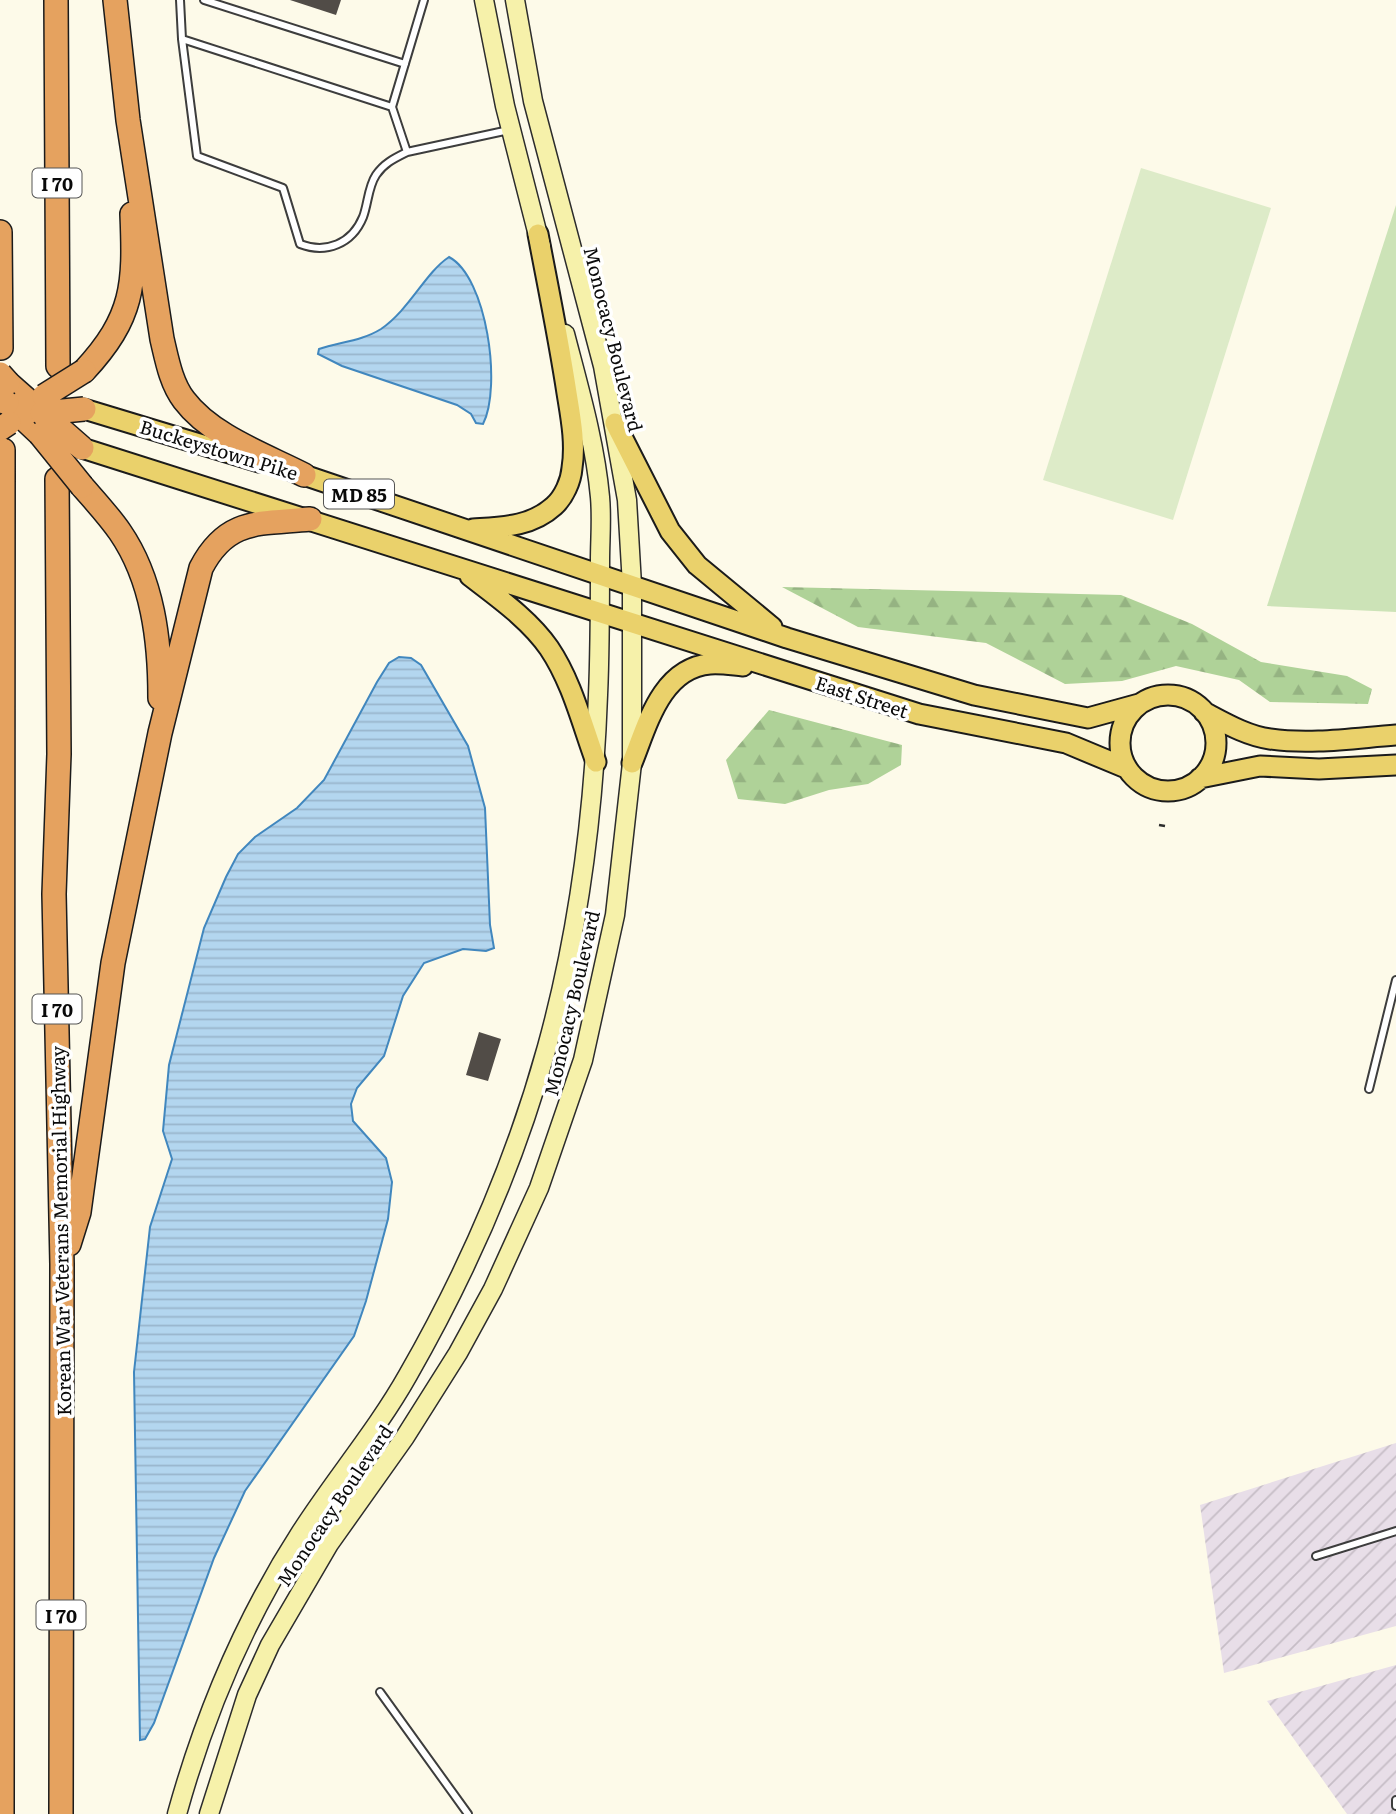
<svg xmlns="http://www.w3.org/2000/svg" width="1396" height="1814" font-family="Literata,serif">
<defs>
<pattern id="industrial-furrows" width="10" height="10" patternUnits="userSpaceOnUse" patternTransform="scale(1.75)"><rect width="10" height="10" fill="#e8dee8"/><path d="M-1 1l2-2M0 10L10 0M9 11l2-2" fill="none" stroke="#c6bdc6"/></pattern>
<pattern id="forest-firs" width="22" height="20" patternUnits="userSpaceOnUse" patternTransform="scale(1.75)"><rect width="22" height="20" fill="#afd298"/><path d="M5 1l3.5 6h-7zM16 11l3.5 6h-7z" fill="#95b382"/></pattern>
<pattern id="water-rules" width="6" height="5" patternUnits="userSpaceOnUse" patternTransform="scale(1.75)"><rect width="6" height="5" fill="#b3d6ef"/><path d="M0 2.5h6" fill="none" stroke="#99b6cc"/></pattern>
</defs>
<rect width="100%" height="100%" fill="#fdfae9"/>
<path fill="url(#industrial-furrows)" d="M1396 1443V1626L1224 1673 1200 1505Z
M1396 1665V1814H1347L1267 1701Z"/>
<path fill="url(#forest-firs)" d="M782 587 1121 595 1192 624 1261 662 1347 676 1372 689 1368 704 1270 702 1239 680 1176 666 1122 681 1065 684 986 643 858 627Z
M769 710 902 745 901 765 868 784 829 790 785 804 738 799 726 760Z"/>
<path fill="#cce3b7" d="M1396 205V612L1267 606Z"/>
<path fill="#ddebc8" d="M1141 168 1271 208 1173 520 1043 480Z"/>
<path fill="url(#water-rules)" stroke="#4187be" stroke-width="2" d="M449 257C487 277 502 387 483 424L476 423 471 414 457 405 342 366 318 354 319 349C339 342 362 341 381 329 410 309 425 273 449 257Z
M399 657 411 658 421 665 468 746 485 808 490 925 494 948 486 951 463 949 424 963 403 996 384 1056 357 1088 351 1104 353 1121 386 1158 392 1182 388 1219 366 1301 354 1336 245 1491 214 1558 154 1723 145 1739 140 1740 134 1372 150 1227 172 1159 163 1131 169 1065 204 928 226 877 238 854 255 837 297 808 324 780 377 682 389 663Z"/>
<path fill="#514c47" d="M290 0H341L336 15Z
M479 1032 501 1039 488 1081 466 1075Z"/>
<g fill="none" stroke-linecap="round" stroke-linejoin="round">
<g stroke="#3d3d3d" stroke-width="10">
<path id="service" d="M180 0 182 39 392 107 407 152 509 130
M204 0 405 64
M182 39 197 156 283 188 300 244C326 254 352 244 363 217 368 204 368 187 376 175 384 163 395 158 407 152
M392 107 424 0
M1369 1089 1396 980
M1316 1556 1396 1531
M380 1692 468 1814
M1396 1800V1806"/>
</g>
<g stroke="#2c2c2c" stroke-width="21">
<path id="secondary" d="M484 0 505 106 541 247
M177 1814C205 1713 244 1620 301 1532 335 1479 377 1430 408 1375 534 1155 589 948 598 695 600 651 600 606 600 561 600 540 602 518 600 497 595 442 579 388 565 334
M209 1814 247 1695 270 1645 329 1544 405 1437 458 1353 493 1289 539 1188 583 1060 615 915 632 763V585L627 500 603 366 533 101 515 0"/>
</g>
<g stroke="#1b1b1b" stroke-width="23">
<path id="primary" d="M84 409 259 462
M615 423 670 531 697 565 772 627
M82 448 919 714 1066 743 1126 768
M292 471 787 638 974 695 1088 718 1139 704
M473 529C502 527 531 527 554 506 564 497 571 481 572 468 576 443 571 418 567 393 559 340 548 287 538 234
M470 576C497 597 529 619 549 648 572 682 582 724 596 762
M1120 743a48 48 0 1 1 96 0a48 48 0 1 1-96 0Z
M1204 712C1225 723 1247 736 1270 739 1311 745 1355 738 1396 735
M632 763C647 726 661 668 710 664 720 663 732 665 743 666
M1200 778 1260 766 1319 769 1396 765"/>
</g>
<g stroke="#1b1b1b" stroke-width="26">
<path id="motorway" d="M56 0 58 366
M115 0 128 120 162 339C167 360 171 383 184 400 211 436 265 455 304 475
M0 232 1 348
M84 371C134 317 135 285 132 214
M8 383 42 413
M7 403 40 434
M57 479 59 754 54 894 62 1264 61 1814
M82 486C95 501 109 516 120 532 153 580 160 641 160 698
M69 1244 79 1212 113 963 160 733 201 568C227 518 259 524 310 519
M2 1814 3 450"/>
</g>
<path stroke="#2c2c2c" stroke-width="2.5" stroke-dasharray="7 3.5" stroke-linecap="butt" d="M1159 825 1165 826"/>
<use href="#service" stroke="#fff" stroke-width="6"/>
<use href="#secondary" stroke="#f6f1aa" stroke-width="18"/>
<use href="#primary" stroke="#ead16b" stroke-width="19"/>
<use href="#motorway" stroke="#e5a25f" stroke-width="23"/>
<g stroke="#1b1b1b" stroke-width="26" stroke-linecap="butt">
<path id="motorway-bridge" d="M0 374 8 383
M44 396 84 371
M0 397 7 403
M42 413 82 448
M42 413 84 409
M0 429 9 423
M40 434 82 486"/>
</g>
<use href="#motorway-bridge" stroke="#e5a25f" stroke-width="23"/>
</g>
<g text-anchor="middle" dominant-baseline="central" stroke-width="7" stroke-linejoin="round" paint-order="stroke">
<g fill="#fff" stroke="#545454" stroke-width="2">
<rect x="32.5" y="168.5" width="49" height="29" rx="5"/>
<rect x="324" y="479.5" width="70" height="29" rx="5"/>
<rect x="32.5" y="994.5" width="49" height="29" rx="5"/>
<rect x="36.5" y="1600.5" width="49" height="29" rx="5"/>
</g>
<g font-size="18" font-weight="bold" fill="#0a0a0a">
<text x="57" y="183">I 70</text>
<text x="359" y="494">MD 85</text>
<text x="57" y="1009">I 70</text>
<text x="61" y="1615">I 70</text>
</g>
<g font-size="19" fill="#0a0a0a" stroke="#fff">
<text transform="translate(614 339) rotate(76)">Monocacy Boulevard</text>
<text transform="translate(219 449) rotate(17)">Buckeystown Pike</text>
<text transform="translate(862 696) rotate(18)">East Street</text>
<text transform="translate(571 1003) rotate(-77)">Monocacy Boulevard</text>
<text transform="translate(60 1231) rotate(-91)">Korean War Veterans Memorial Highway</text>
<text transform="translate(334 1505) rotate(-56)">Monocacy Boulevard</text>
</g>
</g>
</svg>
